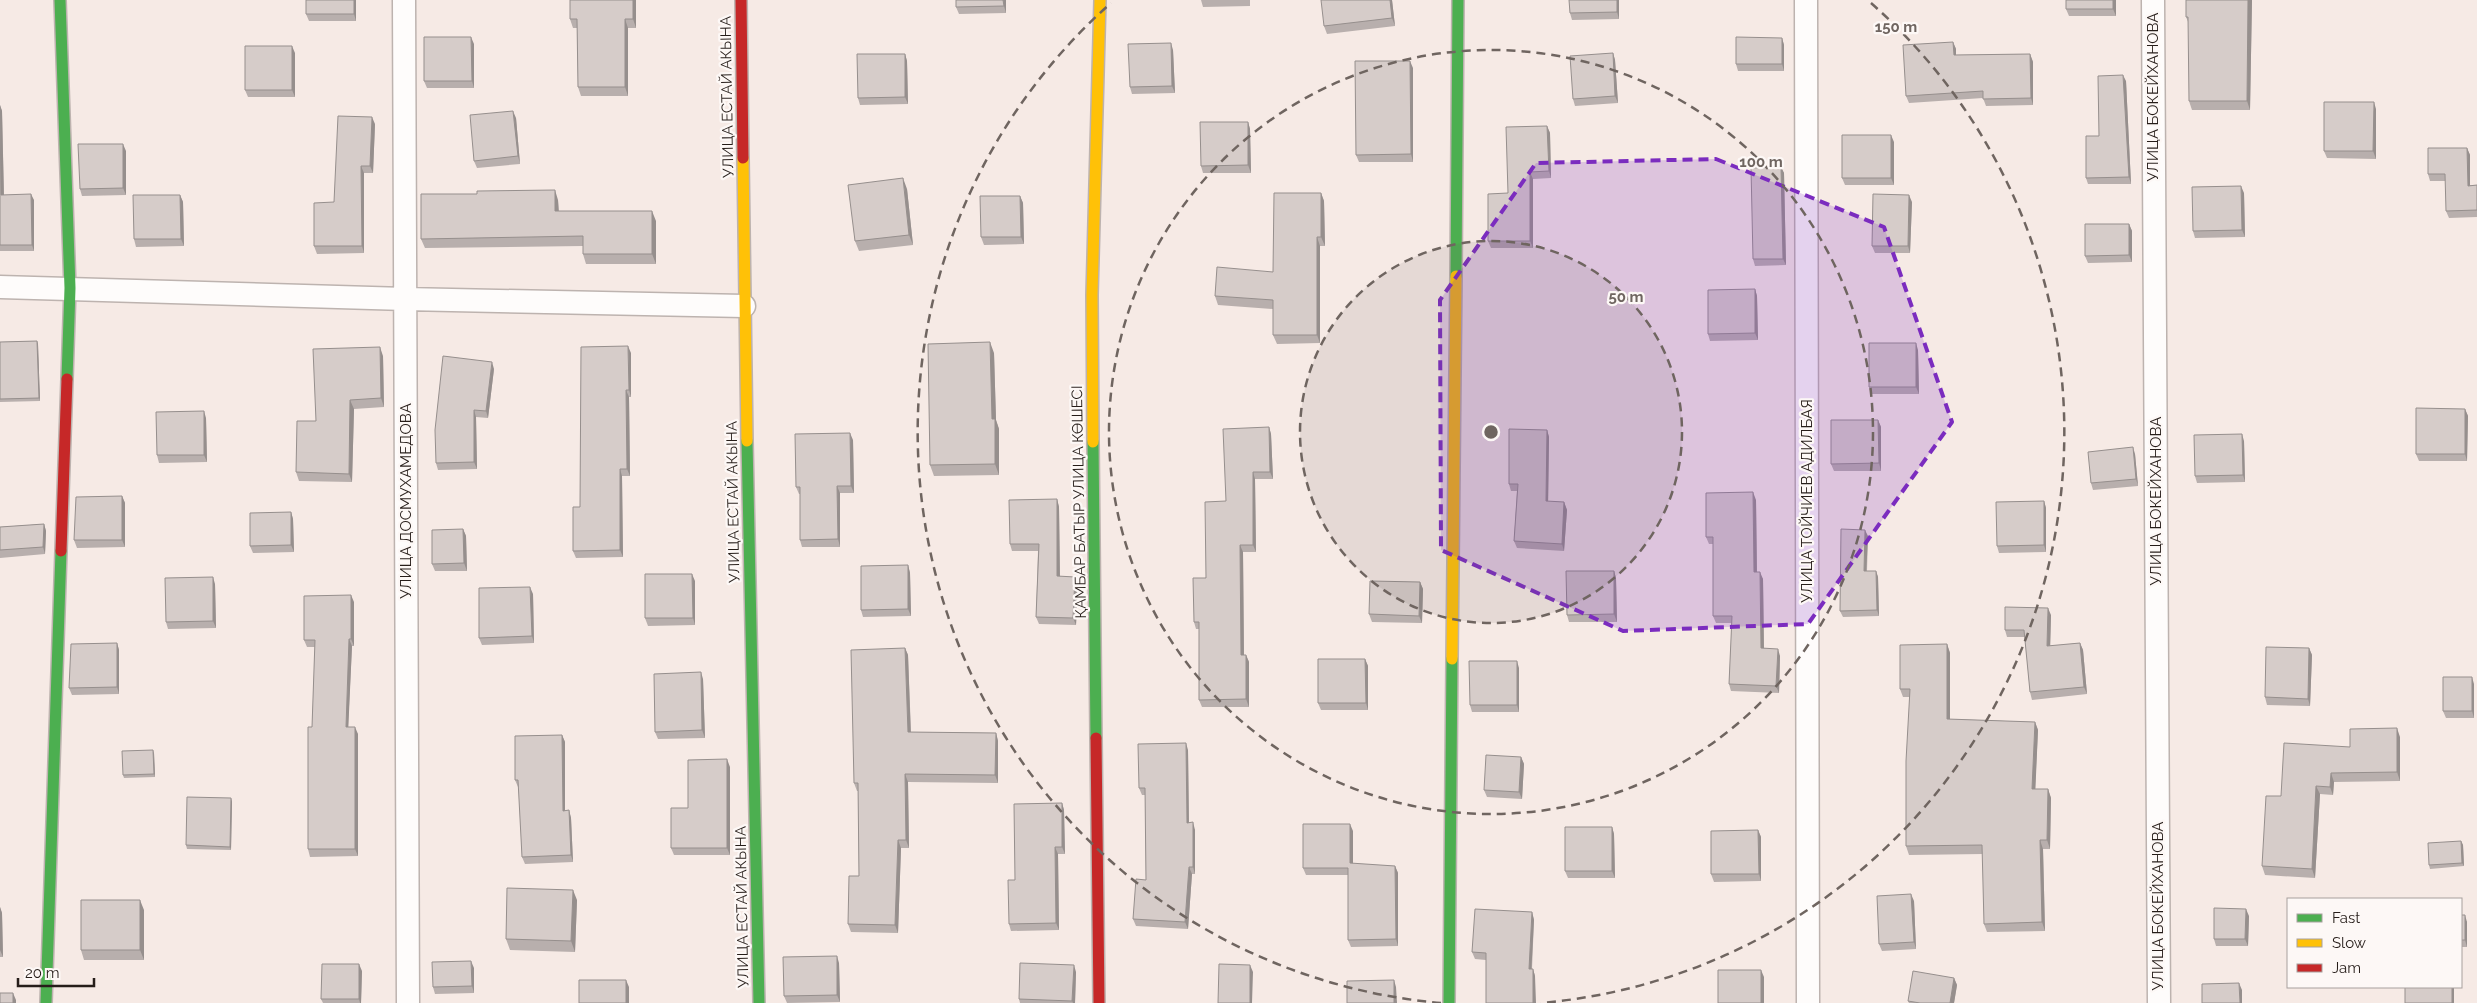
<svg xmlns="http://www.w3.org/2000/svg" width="2477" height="1003" font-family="Raleway,sans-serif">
<rect width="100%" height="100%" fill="#f6eae5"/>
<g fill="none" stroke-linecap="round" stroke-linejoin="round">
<g stroke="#bdb3af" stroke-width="25">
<path id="street" d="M404 0 408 1003
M1806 0 1808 1003
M2153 0 2159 1003
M0 287 405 299 744 306"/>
</g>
<g stroke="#bdb3af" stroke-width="14">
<path id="fast" d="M60 0 70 288 67 379
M1456 276 1458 0
M747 441 759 1003
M1093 442 1096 738
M46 1003 61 551
M1449 1003 1452 659"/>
</g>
<g stroke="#bdb3af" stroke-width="14">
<path id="slow" d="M743 158 747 441
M1093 442 1092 295 1100 0
M1452 659 1456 276"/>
</g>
<g stroke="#bdb3af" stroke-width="14">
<path id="jam" d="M741 0 743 158
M61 551 67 379
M1096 738 1099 1003"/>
</g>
<use href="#street" stroke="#fefcfb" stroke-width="22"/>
<use href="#fast" stroke="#4caf50" stroke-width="11"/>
<use href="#slow" stroke="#ffc107" stroke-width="11"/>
<use href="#jam" stroke="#c62828" stroke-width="11"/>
</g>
<path fill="#b8afad" d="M306 0H356V21H309L306 14Z
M636 0V28H628V96H581L578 87 577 28H573L570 19Z
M956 0H1006V13L959 14 956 7Z
M1201 0H1250V6L1203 7Z
M1392 0 1395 26 1327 34 1324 26Z
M1569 0H1660H1619V19L1572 20 1570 13Z
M2116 0V16H2069L2066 9Z
M2252 0 2250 110H2192L2189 101V24L2186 17Z
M1782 38 1784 45V71H1738L1736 64Z
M1953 42 1956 49V55L2030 54 2033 62V105L1986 106 1983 98 1909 103 1906 96Z
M474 44V88H427L424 81Z
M1173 50 1175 93 1132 94 1130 87Z
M295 53V97H248L245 90Z
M1613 53 1615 60 1618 103 1575 106 1573 99Z
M905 54 907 61 908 104 860 105 858 98Z
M1413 68V162H1359L1356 155Z
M2126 81 2131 184H2088L2086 178 2099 136Z
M0 105 2 111 4 195 34 200V251H0Z
M2376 109V159L2327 158 2324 151Z
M516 118 520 164 477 168 474 161Z
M1248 122 1250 129 1251 173H1203L1201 166Z
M375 124 373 173H364V253L317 254 314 246 334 202Z
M1547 126 1550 133 1551 178 1533 179V248H1491L1488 241 1508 193Z
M1894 142V185H1845L1842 178Z
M2467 148 2470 155V185H2477V217L2449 218 2446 211V181H2430L2428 174Z
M126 151V195L82 196 80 189Z
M1781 167 1784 173 1786 265 1755 266 1753 259Z
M907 189 913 245 859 251 855 241Z
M1321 193 1324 201 1325 246H1320V343L1277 344 1273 335V309L1218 305 1215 296 1273 272Z
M2244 193 2245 237 2195 238 2193 231Z
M180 195 183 202 184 246 136 247 134 239Z
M1020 196 1023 203 1024 244 984 245 981 237Z
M558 200 559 211 656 221V264H586L583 254V246L425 248 421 239Z
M1912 202 1910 253H1875L1872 246Z
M2129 224 2132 231V262L2088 263 2085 256Z
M1755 289 1757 296 1758 340 1710 341 1708 334Z
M37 341 38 344 40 401 0 402V342Z
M1918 350 1919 394H1871L1869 387Z
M631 353V397H629L630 476H622L623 557 576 558 573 551Z
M994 353 996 420 999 429V475L934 476 930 465Z
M383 356 384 407 354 409 352 482 299 481 296 472 316 421Z
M494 369 488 418 476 417 477 469 438 470 436 463Z
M2465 409 2468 416 2467 461H2419L2416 454Z
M206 418 207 462 159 463 157 455Z
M1878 420 1881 427V471H1834L1831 464Z
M1269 427 1271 434 1273 479H1255L1256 552H1243L1244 655H1246L1249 662V707H1202L1199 700V629H1196L1194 622 1226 501Z
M1547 430 1549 437 1548 502H1564L1567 510 1564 551 1517 548 1514 541 1517 491H1511L1509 484Z
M853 440 854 493H840V547H802L800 540V494H799L796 487Z
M2244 441 2245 482 2197 483 2195 476Z
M2135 454 2138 486 2093 490 2091 483Z
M122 496 125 503V547L77 548 74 540Z
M1057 499 1059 507 1060 576 1078 584 1076 625 1039 624 1036 617 1038 551H1012L1010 544Z
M1756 500 1757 572 1763 579 1764 648 1780 656 1779 693 1731 691 1729 684 1732 623H1716L1713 616V544H1709L1706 537Z
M2044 501 2046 508V552L1999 553 1997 546Z
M291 512 293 519 294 552 253 553 250 546Z
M44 524 46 531 45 554 0 558V527Z
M463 529 466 536 467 571H435L432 564Z
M1868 536 1867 571H1876L1878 577 1879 616 1843 617 1840 611Z
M908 565 910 573 911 616 863 617 861 610Z
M1614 571 1616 578 1617 622H1569L1567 615Z
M695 581V625L648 626 645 618Z
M1420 582 1423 589 1422 623 1372 622 1369 614Z
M215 584 216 628 168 629 166 622Z
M533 594 534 643 482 645 479 638Z
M354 602V646H352L348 727 358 734V856L310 857 308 849 315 647H307L304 640Z
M2051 615 2050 646 2080 643 2083 650 2087 694 2032 700 2030 692 2025 637H2007L2005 630Z
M117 643 119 650V694L72 695 69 688Z
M1947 644 1950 653V719L2035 722 2038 730 2035 789H2048L2051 798 2050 849H2043L2045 931 1987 932 1984 924 1983 854 1909 855 1906 846 1910 697H1903L1900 689Z
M905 648 908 655 911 732 996 733 998 741V783L908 782 909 848H901L898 933 851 932 848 924 859 876 858 791H857L854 783Z
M2309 648 2312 655 2310 706 2267 705 2265 697Z
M1365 659 1368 666V710H1321L1318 703Z
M1519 668V712H1472L1470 705Z
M703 679 705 738 658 739 655 732Z
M2474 684V718H2446L2443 711Z
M562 735 565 742V811L569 810 571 818 573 862 525 864 522 857 519 787H518L515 780Z
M2400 737V781L2334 782 2333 795 2320 794 2315 878 2265 875 2262 866 2281 796 2350 747Z
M1188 750 1189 823 1195 830V874H1192L1188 929 1136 926 1133 919 1146 880 1145 795H1142L1139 788Z
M154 753 155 777 124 778 123 775Z
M1521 757 1524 764 1522 799 1487 797 1484 790Z
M730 767V855H674L671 848Z
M231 798 232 802 231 850 187 849 186 845Z
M1062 803 1064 810 1065 854H1058L1059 930 1011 931 1009 924 1015 880Z
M1612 827 1614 834 1615 878H1568L1565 871Z
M1758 830 1761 837V881L1714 882 1711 874Z
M1353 831V864L1395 866 1398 873V946L1351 947 1348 940V875H1306L1303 868Z
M2461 841 2463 845 2464 866 2430 869 2429 865Z
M577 900 575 952 510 950 506 939Z
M1914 901 1916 949 1882 951 1879 944Z
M0 907 2 913 3 957H0Z
M144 910V960H84L81 950Z
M1532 912 1534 920 1532 969H1533L1535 976 1486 960 1475 959 1472 952Z
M2461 915 2467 922V947H2461Z
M2249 916 2248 946H2216L2214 939Z
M839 963 840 1002 787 1003 784 996Z
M474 968V993L435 994 433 987Z
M362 971 361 1003H323L321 999Z
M1076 972 1075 1003H1020L1019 999Z
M1954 978 1957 985 1954 1003H1909L1908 1001Z"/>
<path fill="#968f8d" d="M354 0H356V21L354 14Z
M633 0H636V28L633 19Z
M1003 0H1006V13L1004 6Z
M1390 0H1392L1395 26 1392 18Z
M1617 0H1619V19L1617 12Z
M2113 0H2116V16L2113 9Z
M2248 0H2252L2250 110 2247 101Z
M625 19 628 28V96L625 87Z
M471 37 474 44V88L472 81Z
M1782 38 1784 45V71L1782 64Z
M1953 42 1956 49V62L1954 55Z
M1171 43 1173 50 1175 93 1172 86Z
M292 46 295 53V97L292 90Z
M1613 53 1615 60 1618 103 1615 96Z
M905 54 907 61 908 104 905 97Z
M2030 54 2033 62V105L2031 98Z
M1410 61 1413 68V162L1411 154Z
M2123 75 2126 81 2131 184 2129 177Z
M2374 102 2376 109V159L2373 151Z
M0 105 2 111 4 201 1 195Z
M513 111 516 118 520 164 518 156Z
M372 117 375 124 373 173 370 166Z
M1248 122 1250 129 1251 173 1248 165Z
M1547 126 1550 133 1551 178 1549 171Z
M1891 135 1894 142V185L1891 178Z
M123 144 126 151V195L123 188Z
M2467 148 2470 155V193L2468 186Z
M361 166 364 173V253L362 246Z
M1781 167 1784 173 1786 265 1783 259Z
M1530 172 1533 179V248L1530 241Z
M903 178 907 189 913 245 909 235Z
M2241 186 2244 193 2245 237 2242 230Z
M555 190 558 200 559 221 555 211Z
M1321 193 1324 201 1325 246 1321 237Z
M31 194 34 200V251L32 245Z
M180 195 183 202 184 246 181 239Z
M1909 195 1912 202 1910 253 1908 246Z
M1020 196 1023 203 1024 244 1021 237Z
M652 211 656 221V264L652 254Z
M2129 224 2132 231V262L2129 255Z
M1317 237 1320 246V343L1317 335Z
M1755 289 1757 296 1758 340 1755 333Z
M37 341 38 344 40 401 39 398Z
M990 342 994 353 996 420 999 429V475L995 464 992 419Z
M1916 343 1918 350 1919 394 1916 387Z
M628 346 631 353V397L629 390Z
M380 347 383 356 384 407 381 398Z
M492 362 494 369 488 418 486 411Z
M626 390 629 397 630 476 627 469Z
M350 400 354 409 352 482 349 474Z
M2465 409 2468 416 2467 461 2465 454Z
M474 410 476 417 477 469 474 462Z
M204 411 206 418 207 462 204 455Z
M1878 420 1881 427V471L1879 463Z
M1269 427 1271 434 1273 479 1270 472Z
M1547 430 1549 437 1548 508 1546 501Z
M850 433 853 440 854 493 851 486Z
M2242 434 2244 441 2245 482 2243 475Z
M2133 447 2135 454 2138 486 2136 479Z
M620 469 622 476 623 557 620 550Z
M1253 472 1255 479 1256 552 1253 545Z
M837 486 840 493V547L838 539Z
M1753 492 1756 500 1757 579 1754 572Z
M122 496 125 503V547L122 540Z
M1057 499 1059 507 1060 583 1057 576Z
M2044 501 2046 508V552L2044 545Z
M1564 502 1567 510 1564 551 1562 544Z
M291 512 293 519 294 552 291 545Z
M44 524 46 531 45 554 43 547Z
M463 529 466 536 467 571 464 563Z
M1865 530 1868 536 1866 577 1864 571Z
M1240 545 1243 552 1244 663 1241 655Z
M908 565 910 573 911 616 908 609Z
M1614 571 1616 578 1617 622 1614 614Z
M1876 571 1878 577 1879 616 1877 610Z
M1760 572 1763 579 1764 655 1761 648Z
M692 574 695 581V625L693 618Z
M213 577 215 584 216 628 213 621Z
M1075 577 1078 584 1076 625 1073 618Z
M1420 582 1423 589 1422 623 1419 616Z
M530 587 533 594 534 643 532 636Z
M351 595 354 602V646L351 639Z
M2048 608 2051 615 2050 653 2047 646Z
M349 639 352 646 348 734 346 727Z
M117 643 119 650V694L117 687Z
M2080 643 2083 650 2087 694 2084 687Z
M1947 644 1950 653V727L1947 719Z
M905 648 908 655 911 740 908 732Z
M2309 648 2312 655 2310 706 2308 699Z
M1778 649 1780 656 1779 693 1776 686Z
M1246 655 1249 662V707L1246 699Z
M1365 659 1368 666V710L1366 703Z
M1517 661 1519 668V712L1517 705Z
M701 672 703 679 705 738 702 730Z
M2472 677 2474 684V718L2472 711Z
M2035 722 2038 730 2035 798 2032 789Z
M355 727 358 734V856L355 849Z
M2397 728 2400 737V781L2397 772Z
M996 733 998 741V783L995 775Z
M562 735 565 742V818L563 811Z
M1186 743 1188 750 1189 830 1187 823Z
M153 750 154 753 155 777 154 774Z
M1521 757 1524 764 1522 799 1519 792Z
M727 759 730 767V855L727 848Z
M2331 773 2334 782 2333 795 2330 787Z
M905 774 908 782 909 848 906 840Z
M2316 786 2320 794 2315 878 2312 869Z
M2048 789 2051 798 2050 849 2047 840Z
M231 798 232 802 231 850 230 847Z
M1062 803 1064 810 1065 854 1062 847Z
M569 810 571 818 573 862 571 855Z
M1193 822 1195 830V874L1193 867Z
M1350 824 1353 831V870L1350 863Z
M1612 827 1614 834 1615 878 1612 871Z
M1758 830 1761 837V881L1759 874Z
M898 840 901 848 898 933 895 925Z
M2040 840 2043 849 2045 931 2042 922Z
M2461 841 2463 845 2464 866 2462 863Z
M1055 847 1058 854 1059 930 1056 923Z
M1395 866 1398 873V946L1396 939Z
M1189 867 1192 874 1188 929 1185 922Z
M573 890 577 900 575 952 571 941Z
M1911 894 1914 901 1916 949 1914 942Z
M140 900 144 910V960L140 950Z
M0 907 2 913 3 957 0 950Z
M2246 909 2249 916 2248 946 2245 939Z
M1532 912 1534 920 1531 976 1529 969Z
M2465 915 2467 922V947L2465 940Z
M837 956 839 963 840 1002 837 995Z
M471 961 474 968V993L472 986Z
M359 964 362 971 361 1003H360L359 999Z
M1074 965 1076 972 1075 1003H1073L1072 1001Z
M1250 965 1253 972 1252 1003H1250Z
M1533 969 1535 976 1536 1003H1533Z
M1761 970 1764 977V1003H1761Z
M1954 978 1957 985 1954 1003H1950Z
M626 980 629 987V1003H626Z
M1394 980 1396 987 1397 1003H1394Z
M2239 983 2242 990V1003H2240Z
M2452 987H2454V1003H2452Z
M13 993 16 1000V1003H13Z"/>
<path fill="#d6ccc9" stroke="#968f8d" d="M306 0H354V14H306Z
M570 0H633V19H625V87H578L577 19H570Z
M956 0H1003L1004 6 956 7Z
M1321 0H1390L1392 18 1324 26Z
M1569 0H1617V12L1570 13Z
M2066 0H2113V9H2066Z
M2186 0H2248L2247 101H2189L2188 17H2186Z
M424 37H471L472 81H424Z
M1736 37 1782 38V64H1736Z
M1953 42 1954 55 2030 54 2031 98 1983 99V91L1906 96 1903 45Z
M1171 43 1172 86 1130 87 1128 44Z
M245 46H292V90H245Z
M1613 53 1615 96 1573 99 1570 56Z
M857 54H905V97L858 98Z
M1355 61H1410L1411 154 1356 155Z
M2123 75 2129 177 2086 178V136H2099L2098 76Z
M2324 102H2374L2373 151H2324Z
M513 111 518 156 474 161 470 115Z
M0 112 1 195 31 194 32 245H0Z
M338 116 372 117 370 166H361L362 246H314V203L334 202Z
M1200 122H1248V165L1201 166Z
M1547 126 1549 171 1530 172V241H1488V194L1508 193 1506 127Z
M1842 135H1891V178H1842Z
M78 144H123V188L80 189Z
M2428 148H2467L2468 186 2477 185V210L2446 211 2445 174H2428Z
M1781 167 1783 259H1753L1751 168Z
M903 178 909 235 855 241 848 185Z
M2241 186 2242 230 2193 231 2192 187Z
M555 190V211H652V254H583V236L421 239V194H477V191Z
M1274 193H1321V237H1317V335H1273V300L1215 296 1217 267 1273 272Z
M1873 194 1909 195 1908 246H1872Z
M133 195H180L181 239H134Z
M980 196H1020L1021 237H981Z
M2085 224H2129V255L2085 256Z
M1755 289V333L1708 334V290Z
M37 341 39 398 0 399V342Z
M990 342 992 419H995V464L930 465 928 344Z
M1869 343H1916V387H1869Z
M628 346 629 390H626L627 469H620V550L573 551V507H580L581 347Z
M380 347 381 398 350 400 349 474 296 472 297 421H316L313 349Z
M443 356 492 362 486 411 474 410V462L436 463 435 430Z
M2416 408 2465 409V454H2416Z
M204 411V455H157L156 412Z
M1831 420H1878L1879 463 1831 464Z
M1269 427 1270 472H1253V545H1240L1241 655H1246V699L1199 700V622H1194L1193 578H1206L1205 502 1226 501 1223 429Z
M1509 429 1547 430 1546 501 1564 502 1562 544 1514 541 1518 484H1509Z
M850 433 851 486H837L838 539 800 540V487H796L795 434Z
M2242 434 2243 475 2195 476 2194 435Z
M2133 447 2136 479 2091 483 2088 452Z
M1753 492 1754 572H1760L1761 648 1778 649 1776 686 1729 684 1732 616H1713V537H1706V493Z
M122 496V540H74L76 497Z
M1057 499V576L1075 577 1073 618 1036 617 1039 544H1010L1009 500Z
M2044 501V545L1997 546 1996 502Z
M291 512V545L250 546V513Z
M44 524 43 547 0 550V527Z
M463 529 464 563 432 564V530Z
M1841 529 1865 530 1864 571H1876L1877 610 1840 611Z
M908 565V609L861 610V566Z
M1566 571H1614V614L1567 615Z
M645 574H692L693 618H645Z
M213 577V621L166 622 165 578Z
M1370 581 1420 582 1419 616 1369 614Z
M530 587 532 636 479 638V588Z
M351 595V639H349L346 727H355V849H308V727H312L315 640H304V596Z
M2005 607 2048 608 2047 646 2080 643 2084 687 2030 692 2024 630H2005Z
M117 643V687L69 688 71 644Z
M1947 644V719L2035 722 2032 789H2048L2047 840H2040L2042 922 1984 924 1982 845 1906 846V761L1910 689H1900V645Z
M2266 647 2309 648 2308 699 2265 697Z
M905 648 908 732 996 733 995 775 905 774 906 840H898L895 925 848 924 849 876H859L858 783H854L851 650Z
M1318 659H1365L1366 703H1318Z
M1469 661H1517V705H1470Z
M701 672 702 730 655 732 654 674Z
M2443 677H2472V711H2443Z
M2397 728V772L2331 773 2330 787 2316 786 2312 869 2262 866 2266 796H2281L2284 743 2350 747V729Z
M562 735 563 811 569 810 571 855 522 857 518 780H515V736Z
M1186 743 1187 823 1193 822V867H1189L1185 922 1133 919 1136 879 1146 880 1145 788H1139L1138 744Z
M153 750 154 774 123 775 122 751Z
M1486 755 1521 757 1519 792 1484 790Z
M727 759V848H671V808H688V760Z
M187 797 231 798 230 847 186 845Z
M1062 803V847H1055L1056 923 1009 924 1008 880H1015L1014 804Z
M1303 824H1350V863L1395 866 1396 939 1348 940V868H1303Z
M1565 827H1612V871H1565Z
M1758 830 1759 874H1711V831Z
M2461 841 2462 863 2429 865 2428 843Z
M507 888 573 890 571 941 506 939Z
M1911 894 1914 942 1879 944 1877 896Z
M81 900H140V950H81Z
M2214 908 2246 909 2245 939H2214Z
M1475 909 1532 912 1529 969H1533V1003H1486V953L1472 952Z
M2461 915H2465V940H2461Z
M837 956V995L784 996 783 957Z
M471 961 472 986 433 987 432 962Z
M1020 963 1074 965 1072 1001 1019 999Z
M322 964H359V999H321Z
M1219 964 1250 965V1003H1218Z
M1718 970H1761V1003H1718Z
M1913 971 1954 978 1950 1003H1920L1908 1001Z
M579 980H626V1003H579Z
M1394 980V1003H1347V981Z
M2239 983 2240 1003H2202V984Z
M2405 987H2452V1003H2405Z
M0 993H13V1003H0Z"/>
<path fill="#7b2cbf" fill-opacity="0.2" stroke="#7b2cbf" stroke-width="4" stroke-dasharray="10 6" stroke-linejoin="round" d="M1716 159 1884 227 1952 422 1808 624 1623 631 1441 550 1440 300 1536 163Z"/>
<circle cx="1491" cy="432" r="191" fill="#6f6560" fill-opacity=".12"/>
<g fill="none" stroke="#6f6560" stroke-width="2.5" stroke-dasharray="9 6">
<circle cx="1491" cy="432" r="191"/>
<circle cx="1491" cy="432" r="382"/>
<path d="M1441 1003A573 573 0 0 1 1111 3M1871 3A573 573 0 0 1 1541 1003"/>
</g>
<g text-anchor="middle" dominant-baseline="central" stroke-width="4.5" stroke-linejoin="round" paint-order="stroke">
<g font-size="15" fill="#261d19" stroke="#fdf8f6">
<text transform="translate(727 97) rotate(-91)">УЛИЦА ЕСТАЙ АКЫНА</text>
<text transform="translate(2153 97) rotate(-90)">УЛИЦА БОКЕЙХАНОВА</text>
<text transform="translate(406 501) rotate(-90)">УЛИЦА ДОСМУХАМЕДОВА</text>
<text transform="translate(1807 501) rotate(-90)">УЛИЦА ТОЙЧИЕВ АДИЛБАЯ</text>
<text transform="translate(2156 501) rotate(-90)">УЛИЦА БОКЕЙХАНОВА</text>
<text transform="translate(733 502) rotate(-91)">УЛИЦА ЕСТАЙ АКЫНА</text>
<text transform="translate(1079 502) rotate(-91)">ҚАМБАР БАТЫР УЛИЦА КӨШЕСІ</text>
<text transform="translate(2158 906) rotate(-90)">УЛИЦА БОКЕЙХАНОВА</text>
<text transform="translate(742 907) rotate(-91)">УЛИЦА ЕСТАЙ АКЫНА</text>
</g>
</g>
<circle cx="1491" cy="432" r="8" fill="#6f6560" stroke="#fdf8f6" stroke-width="2.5"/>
<g font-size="15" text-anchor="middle" font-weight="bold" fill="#6f6560" stroke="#fdf8f6" stroke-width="4.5" stroke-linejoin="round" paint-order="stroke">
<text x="1896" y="32">150 m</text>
<text x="1761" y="167">100 m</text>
<text x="1626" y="302">50 m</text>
</g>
<rect x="2287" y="898" width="175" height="90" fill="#fdf8f6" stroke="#a7a09e"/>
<rect x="2297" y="914" width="25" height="8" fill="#4caf50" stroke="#a7a09e"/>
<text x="2332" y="923" font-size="15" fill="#261d19">Fast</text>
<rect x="2297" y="939" width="25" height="8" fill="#ffc107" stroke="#a7a09e"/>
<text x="2332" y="948" font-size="15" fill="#261d19">Slow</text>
<rect x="2297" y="964" width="25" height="8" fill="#c62828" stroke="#a7a09e"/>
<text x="2332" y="973" font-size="15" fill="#261d19">Jam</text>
<path d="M18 978v8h76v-8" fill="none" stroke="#261d19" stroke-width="2.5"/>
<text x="25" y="978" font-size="15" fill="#261d19" stroke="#fdf8f6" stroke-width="4" paint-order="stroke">20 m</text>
</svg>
